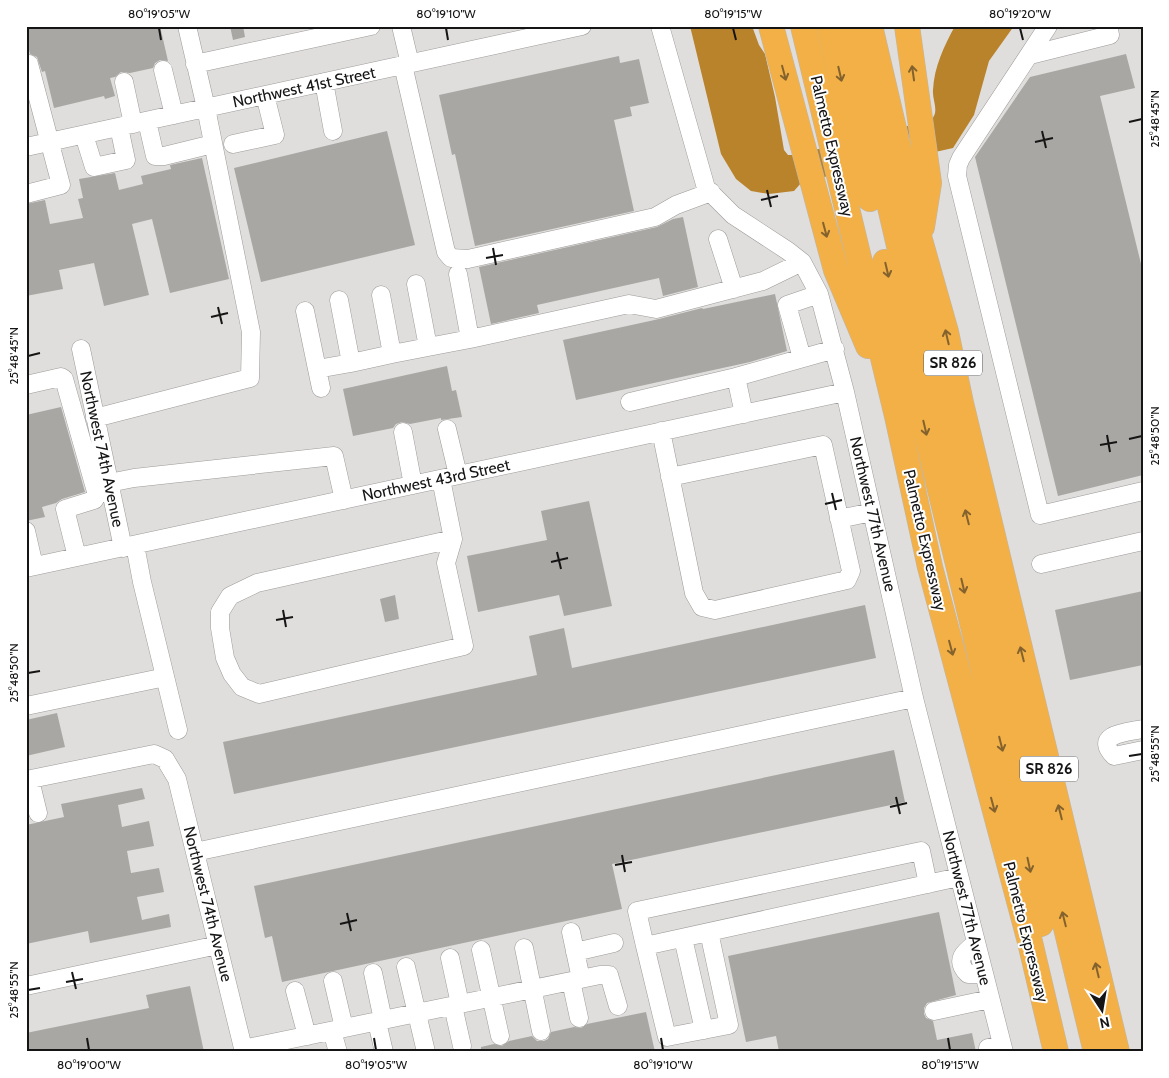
<svg xmlns="http://www.w3.org/2000/svg" width="1169" height="1078" font-family="Cabin,sans-serif">
<rect width="100%" height="100%" fill="#e0dedc"/>
<path fill="#b9832b" d="M690 26H752L759 45 765 54 775 97 784 150 788 155H795L931 120C940 111 932 101 933 90 934 67 944 46 955 26H1014L989 61 974 115 953 148 802 182 794 191 769 194 751 191 736 179 721 154Z"/>
<path fill="#a8a7a4" d="M26 26H160L168 61 160 60 155 63 153 68 130 73 121 72 115 77 110 78 115 96 105 99 104 96 54 108 45 71 42 72 37 57 30 54 26 37Z
M230 26H243L245 37 233 40Z
M1126 54 1135 88 1100 96 1143 272V475L1058 496 975 157 1030 77Z
M619 56 620 63 639 59 649 103 630 107 632 116 614 120 634 211 475 246 455 154 452 155 439 95Z
M387 131 415 245 261 282 234 168Z
M202 158 229 279 170 293 152 219 132 224 149 295 104 306 94 263 59 270 63 289 26 296V204L45 200 50 224 83 218 78 199 83 198 79 179 115 173 119 190 143 184 141 176 171 169 170 165Z
M683 217 698 287 663 296 659 278 537 305 539 313 491 324 479 267 657 227 673 219Z
M775 294 787 351 750 362 576 400 563 340 659 319 702 308 703 309Z
M447 366 452 391 456 390 462 417 441 420V418L410 424 402 422 396 424 393 428 353 436 343 389Z
M61 407 85 492 62 499 56 503 42 507 45 517 26 521V415Z
M589 501 612 606 564 616 559 595 478 612 467 556 547 540 541 511Z
M1143 591V665L1070 680 1055 610Z
M395 595 399 619 385 622 380 599Z
M865 605 876 658 234 794 223 742 537 675 529 636 564 628 572 668Z
M57 713 65 747 26 756V720Z
M894 750 905 802 612 864 622 909 282 982 272 936 265 938 254 886Z
M142 788 145 799 118 805 122 827 149 821 154 846 127 851 131 873 159 868 164 892 137 897 142 920 169 914 171 927 90 943 88 931 26 944V825L64 817 61 804Z
M939 912 956 995 927 1003 924 1008V1014L926 1018 933 1021 937 1040 972 1033 976 1052H779L776 1036 746 1042 728 956Z
M190 986 204 1052H26V1033L149 1008 146 995Z
M646 1012 655 1052H481V1047L494 1044 502 1046 509 1041 532 1036 537 1041H544L548 1039 551 1032 574 1027 581 1028 587 1024Z"/>
<g fill="none" stroke-linecap="round" stroke-linejoin="round">
<g stroke="#9d9b99" stroke-width="19">
<path id="minor" d="M401 26 410 64
M660 26 706 188 733 215 788 251 802 262 819 294 845 392 914 698 1004 1052
M1048 26 961 158 958 165 957 176 1040 515 1143 491
M1030 55 1110 35 1108 26
M195 64 371 26
M403 65 446 252 451 258 468 259 655 217 676 205 711 192
M163 70 174 115
M124 82 133 124
M324 82 333 131
M147 121 155 156H164L213 144
M84 135 94 167 126 160 119 127
M233 144 275 135 265 95
M26 147 582 26
M26 194 61 185 29 64
M718 239 734 289
M458 274 470 339 629 304 656 309 763 281 802 262
M416 284 428 347 470 339
M381 295 392 354 428 347
M339 300 351 363 392 354
M305 311 317 369 351 363
M81 349 123 548
M802 358 787 305 819 294
M317 369 321 388
M736 377 835 349
M26 385 61 377 64 379 97 495 94 500 65 509 77 557
M630 402 736 377 744 414
M95 418 250 378 251 332 206 108 187 26
M447 429 458 475
M661 431 694 593 702 607 715 610 847 580 851 571 823 445 670 477
M403 432 413 485
M441 479 453 539 446 563 464 646 259 694 242 687 232 674 225 658 220 628V612L230 596 257 583 453 539
M109 483 134 478 334 456 344 500
M839 519 872 512
M26 531 34 566
M135 545 142 582 178 730
M1041 564 1143 541
M26 568 845 392
M26 706 156 679
M1143 729C1128 732 1092 734 1114 756L1143 750
M26 780 154 754 165 759 177 779 244 1052
M30 780 38 813
M195 852 914 698
M928 884 921 851 637 911 645 946 959 877
M571 932 581 979
M683 938 704 1030
M976 943C964 952 954 960 968 974H984
M645 946 667 1037 729 1025 709 932
M524 948 541 1031
M481 950 500 1036
M575 952 614 943
M450 958 460 1004
M406 967 426 1052
M373 973 383 1020
M333 981 344 1028
M571 981 579 1018
M26 986 218 945
M295 991 307 1036
M453 1006 462 1046
M934 1011 990 999
M377 1022 384 1052
M332 1031 338 1052
M243 1049 600 975H609L618 1006
M989 1052 988 1048 1002 1045"/>
</g>
<g stroke="#b9b9b9" stroke-width="26">
<path id="highway" d="M771 26 836 270 868 346
M803 26 897 416 930 567 1030 942 1056 1052
M829 26 870 199
M848 26 900 250 933 377 1096 1052
M870 26 920 240 946 332 961 403 1117 1052
M907 26 929 183 922 227
M885 262 1015 800 1041 924"/>
</g>
<use href="#minor" stroke="#fff" stroke-width="18"/>
<use href="#highway" stroke="#f2b046" stroke-width="25"/>
</g>
<defs><path id="oneway-shaft" d="M-6 0H5M1.5-3L5.5 0L1.5 3" fill="none" stroke-width="1.6" stroke-linecap="round" stroke-linejoin="round" transform="scale(1.25)"/></defs>
<g stroke="#84622e">
<use href="#oneway-shaft" transform="translate(784 73) rotate(75)"/>
<use href="#oneway-shaft" transform="translate(913 73) rotate(-98)"/>
<use href="#oneway-shaft" transform="translate(840 74) rotate(77)"/>
<use href="#oneway-shaft" transform="translate(825 230) rotate(75)"/>
<use href="#oneway-shaft" transform="translate(887 270) rotate(77)"/>
<use href="#oneway-shaft" transform="translate(947 337) rotate(-103)"/>
<use href="#oneway-shaft" transform="translate(925 428) rotate(77)"/>
<use href="#oneway-shaft" transform="translate(967 517) rotate(-104)"/>
<use href="#oneway-shaft" transform="translate(963 586) rotate(77)"/>
<use href="#oneway-shaft" transform="translate(951 648) rotate(75)"/>
<use href="#oneway-shaft" transform="translate(1022 654) rotate(-104)"/>
<use href="#oneway-shaft" transform="translate(1001 744) rotate(76)"/>
<use href="#oneway-shaft" transform="translate(993 805) rotate(75)"/>
<use href="#oneway-shaft" transform="translate(1060 812) rotate(-104)"/>
<use href="#oneway-shaft" transform="translate(1029 865) rotate(78)"/>
<use href="#oneway-shaft" transform="translate(1064 919) rotate(-104)"/>
<use href="#oneway-shaft" transform="translate(1097 970) rotate(-103)"/>
</g>
<path fill="none" stroke="#161515" stroke-width="2" d="M159 28 161 40M446 28 448 40M733 28 736 40M1020 28 1023 40M1129 122 1142 119M1042 131 1046 148M1035 142 1053 138M767 190 771 207M761 200 778 196M493 248 496 265M486 258 503 255M218 307 222 324M211 317 228 313M28 356 40 353M1107 435 1110 452M1129 439 1142 436M1100 445 1117 442M832 493 836 510M825 504 842 500M557 552 561 569M551 562 568 558M283 610 286 627M276 620 293 617M28 673 40 671M1129 756 1142 754M896 797 900 814M890 807 907 803M622 855 625 872M615 865 632 862M347 913 351 931M340 924 357 920M72 972 76 989M66 982 83 979M28 990 40 988M87 1038 89 1050M374 1038 376 1050M661 1038 663 1050M948 1038 950 1050"/>
<g text-anchor="middle" dominant-baseline="central" stroke-width="4" stroke-linejoin="round" paint-order="stroke">
<g fill="#fff" stroke="#5c5b5b" stroke-width="1">
<rect x="924" y="350.5" width="58" height="25" rx="4"/>
<rect x="1020" y="756.5" width="58" height="25" rx="4"/>
</g>
<g font-size="15" font-weight="bold" fill="#161515">
<text x="953" y="363">SR 826</text>
<text x="1049" y="769">SR 826</text>
</g>
<g font-size="16" fill="#161515" stroke="#fff">
<text transform="translate(304 87) rotate(-12)">Northwest 41st Street</text>
<text transform="translate(832 146) rotate(77)">Palmetto Expressway</text>
<text transform="translate(102 449) rotate(78)">Northwest 74th Avenue</text>
<text transform="translate(436 480) rotate(-12)">Northwest 43rd Street</text>
<text transform="translate(873 514) rotate(77)">Northwest 77th Avenue</text>
<text transform="translate(925 540) rotate(77)">Palmetto Expressway</text>
<text transform="translate(208 904) rotate(76)">Northwest 74th Avenue</text>
<text transform="translate(967 908) rotate(76)">Northwest 77th Avenue</text>
<text transform="translate(1026 932) rotate(76)">Palmetto Expressway</text>
</g>
</g>
<rect width="1169" height="1078" fill="none" stroke="#ffffff" stroke-width="55"/>
<g transform="translate(1102 1010) rotate(168)" stroke="#ffffff" stroke-width="4" paint-order="stroke">
<path d="M0-4L9 19L0 12L-9 19Z" fill="#161515"/>
<text y="-8" font-size="14" font-weight="bold" text-anchor="middle" fill="#161515">N</text>
</g>
<rect x="28" y="28" width="1114" height="1022" fill="none" stroke="#161515" stroke-width="2"/>
<g font-size="12" text-anchor="middle" fill="#161515">
<text x="159" y="18">80°19'05"W</text>
<text x="446" y="18">80°19'10"W</text>
<text x="733" y="18">80°19'15"W</text>
<text x="1020" y="18">80°19'20"W</text>
<text transform="translate(1155 119) rotate(-90)" y="4">25°48'45"N</text>
<text transform="translate(14 356) rotate(-90)" y="4">25°48'45"N</text>
<text transform="translate(1155 436) rotate(-90)" y="4">25°48'50"N</text>
<text transform="translate(14 673) rotate(-90)" y="4">25°48'50"N</text>
<text transform="translate(1155 754) rotate(-90)" y="4">25°48'55"N</text>
<text transform="translate(14 990) rotate(-90)" y="4">25°48'55"N</text>
<text x="89" y="1069">80°19'00"W</text>
<text x="376" y="1069">80°19'05"W</text>
<text x="663" y="1069">80°19'10"W</text>
<text x="950" y="1069">80°19'15"W</text>
</g>
</svg>
